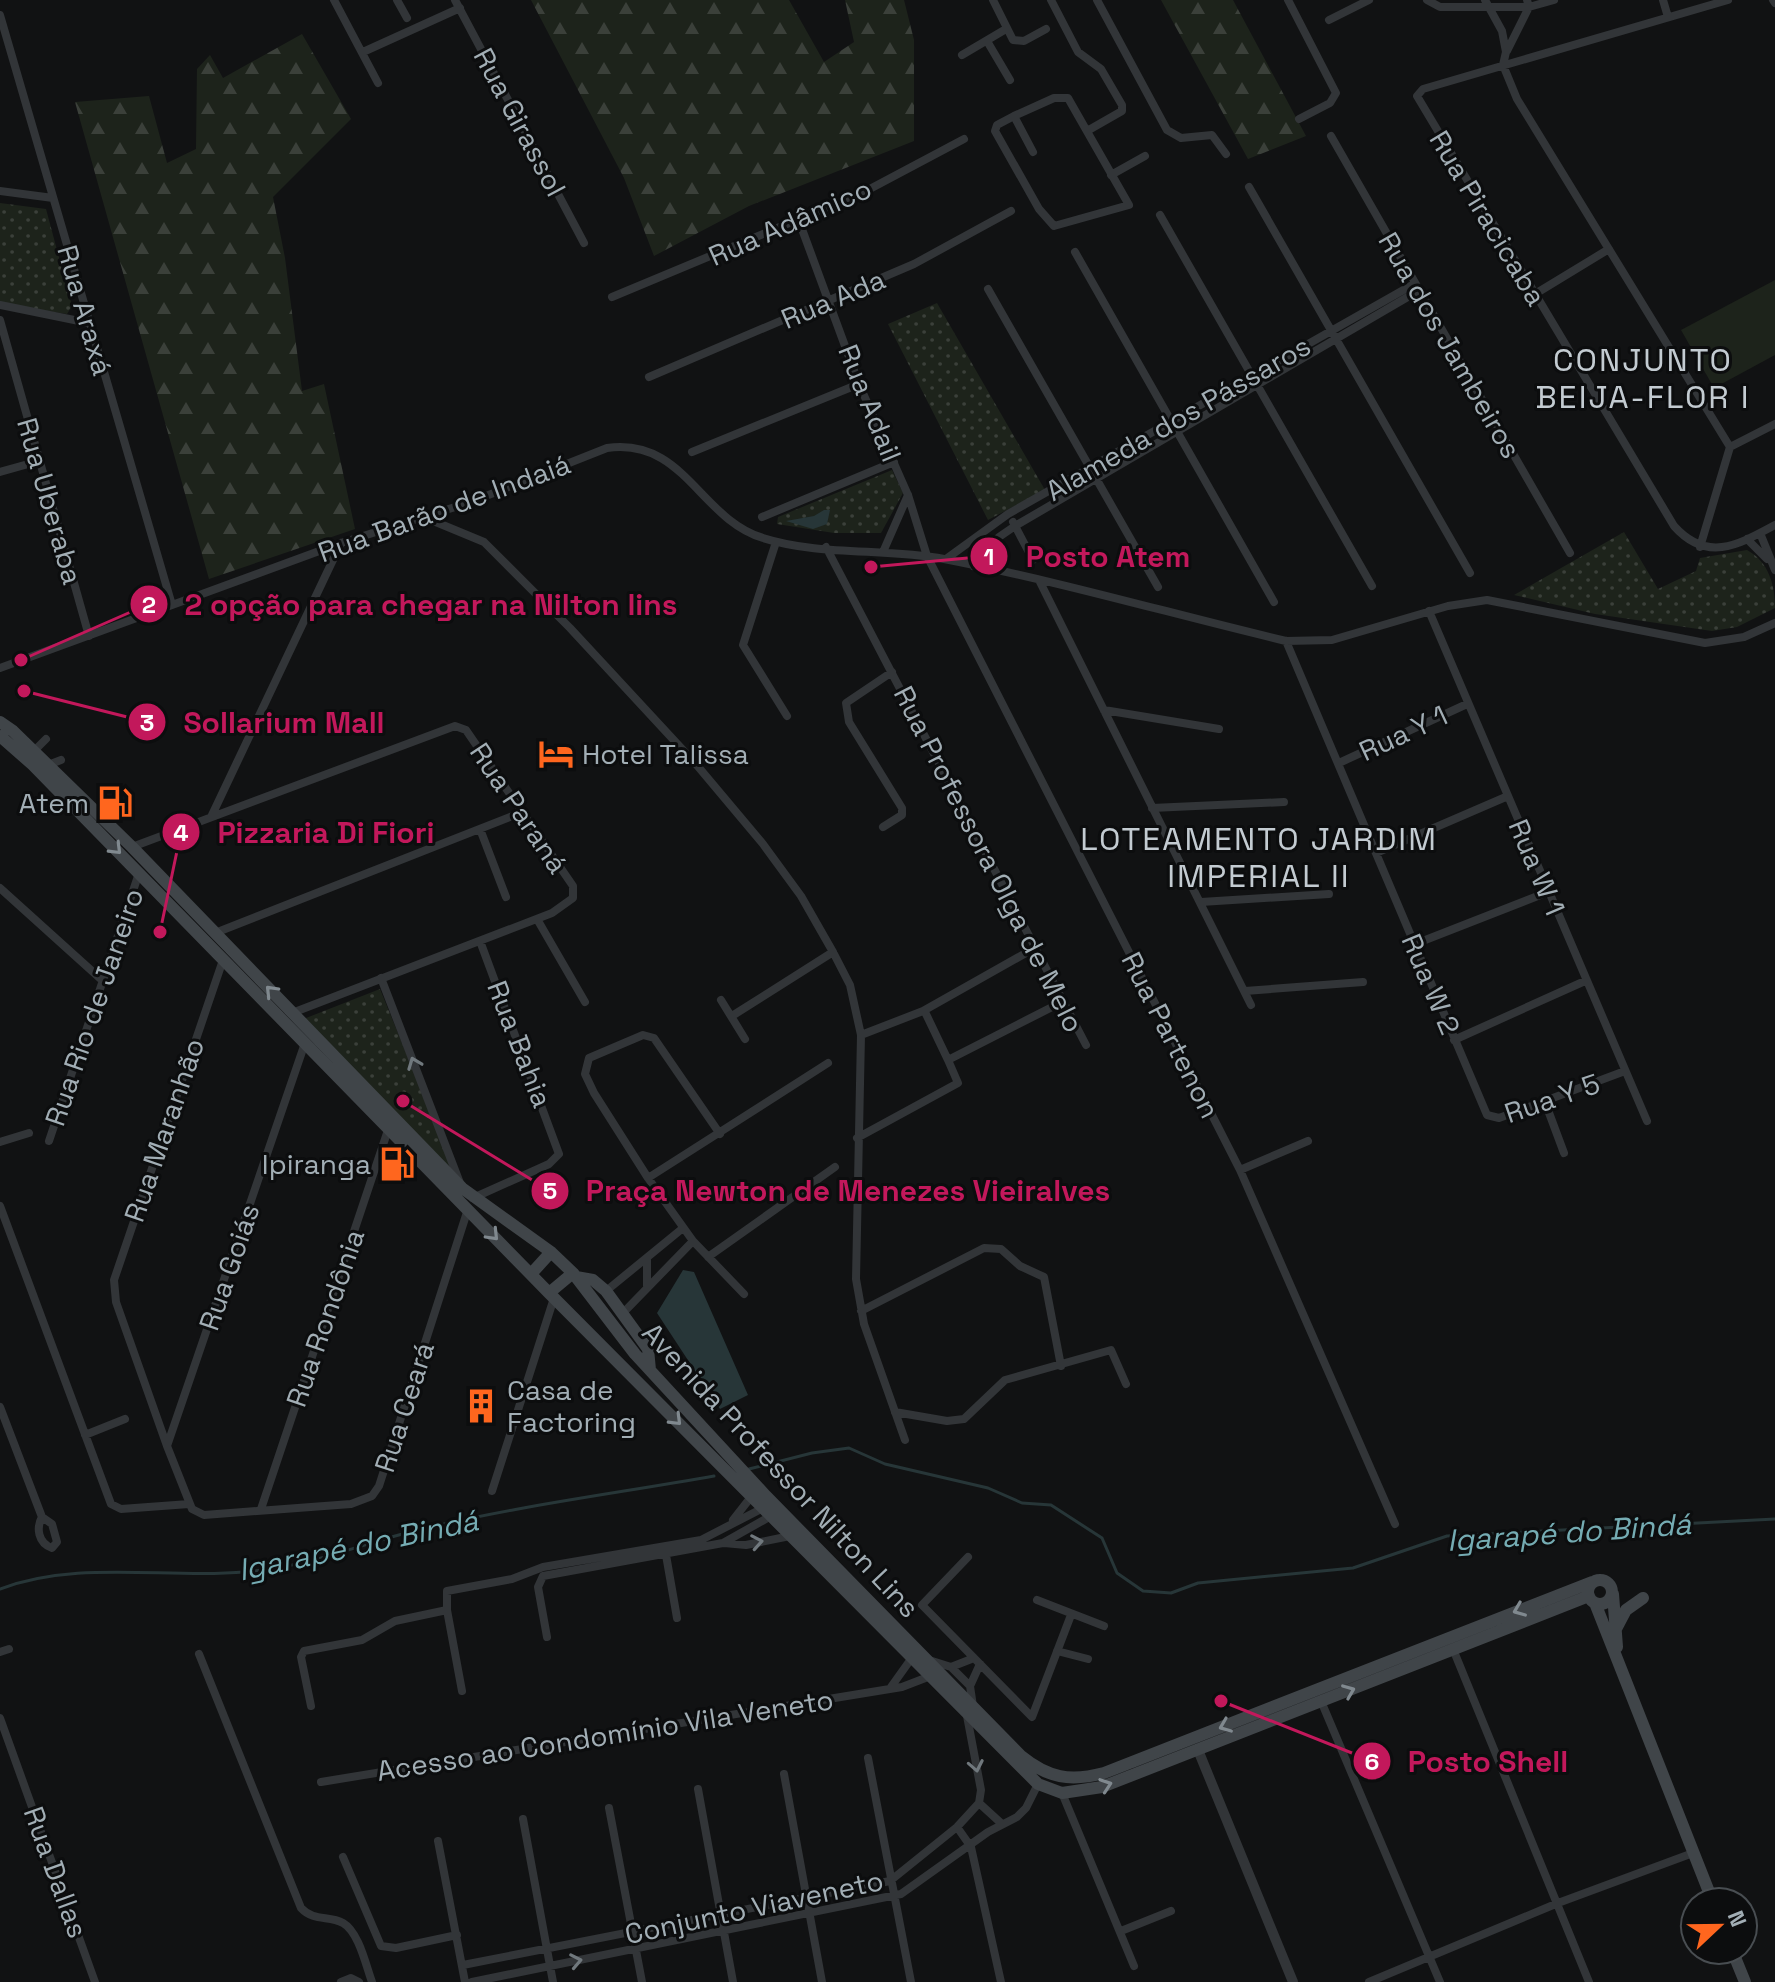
<svg xmlns="http://www.w3.org/2000/svg" width="1775" height="1982" font-family="'Space Grotesk',sans-serif">
<defs>
<pattern id="forest-firs" width="22" height="20" patternUnits="userSpaceOnUse" patternTransform="scale(2)"><rect width="22" height="20" fill="#1d231b"/><path d="M5 1l3.5 6h-7zM16 11l3.5 6h-7z" fill="#3b403a"/></pattern>
<pattern id="park-dots" width="8" height="8" patternUnits="userSpaceOnUse" patternTransform="scale(2)"><rect width="8" height="8" fill="#1d231b"/><path d="M2 2h.1M6 6h.1" fill="none" stroke="#3b403a" stroke-width="1.8" stroke-linecap="round"/></pattern>
</defs>
<rect width="100%" height="100%" fill="#111213"/>
<path fill="#1d231b" d="M1775 280V355L1714 388 1681 330Z"/>
<path fill="url(#forest-firs)" d="M531 0H789L824 62 854 42 845 0H904L914 40V141L749 206 654 256 624 178Z
M1161 0H1233L1306 136 1248 159Z
M302 34 351 119 273 197 285 258 302 391 324 384 355 529 209 579 75 102 149 96 167 163 196 149 197 69 210 55 223 78Z"/>
<path fill="url(#park-dots)" d="M0 203 46 209 72 306 67 314 0 304Z
M937 303 1045 490 988 520 888 324Z
M892 470 903 493 881 533H834L777 524 778 517Z
M1624 532 1658 589 1696 571 1700 558 1747 550C1769 562 1775 585 1775 608L1737 627 1712 631 1595 614 1514 595Z
M380 989 459 1183 301 1020Z"/>
<path fill="#273638" d="M824 510H830L827 524 813 529 786 521 814 516Z
M683 1270 694 1272 748 1395 720 1409 657 1313Z"/>
<g fill="none" stroke-linecap="round" stroke-linejoin="round">
<path stroke="#273638" stroke-width="3" d="M749 1469 812 1453 849 1448 885 1464 988 1488 1022 1503 1051 1505 1102 1538 1117 1573 1143 1591 1171 1593 1198 1583 1353 1568 1447 1536 1775 1519
M0 1589C85 1557 180 1583 270 1569 318 1562 363 1544 410 1532 509 1507 613 1494 714 1476"/>
<path stroke="#323538" stroke-width="8" d="M334 0 378 83
M397 0 407 18
M455 0 584 243
M993 0 1013 40 1024 41 1046 29
M1051 0 1078 52 1101 69 1122 105V111L1087 131
M1097 0 1167 130 1181 138 1212 135 1226 154
M1288 0 1336 93 1330 103 1299 119
M1427 0 1440 7H1529L1554 0
M1485 0 1502 31 1506 52 1503 65 1517 99 1730 447 1700 547
M1663 0 1668 17
M1728 0 1423 89 1417 96 1674 526C1707 563 1738 545 1775 525
M1773 0 1775 3
M0 15 172 605
M1329 20 1369 0
M987 41 1010 80
M1507 51 1529 7 1527 0
M363 52 460 8
M962 55 1006 29
M1014 116 997 125 995 131 1039 209 1054 226 1129 205 1068 98H1054L1014 116 1033 152
M1331 136 1570 553
M1111 175 1145 156
M1249 187 1470 573
M0 191 53 198
M1160 215 1372 586
M799 221 859 384 908 495 927 556 1240 1170 1395 1524
M1075 252 1274 602
M988 289 1158 587
M1535 294 1609 249
M612 297 866 191 964 139
M0 305 89 323
M0 320 89 636
M649 377 914 264 1011 211
M1730 447 1775 424
M692 452 859 384
M0 472 39 461
M762 517 894 462
M426 518 484 542 570 628 695 763 763 844 801 896 833 952 850 985 861 1035 856 1279 864 1324 905 1440
M1013 522 1033 560
M1760 533 1775 570
M1747 539 1767 559
M776 542 743 645 787 716
M826 547 1086 1045
M883 552 908 495
M946 559 1008 514 1414 284
M973 566 999 537 1015 526 1418 291
M1040 582 1251 1005
M1429 611 1647 1121
M1286 641 1487 1115 1499 1118 1625 1071
M0 668 341 543 471 502 607 448C684 437 700 519 763 538 820 556 885 548 944 559 1059 581 1172 614 1286 641L1332 640 1448 606 1487 600 1705 643 1744 637 1775 623
M1104 710 1219 729
M34 751 46 739
M1339 763 1467 704
M48 765 61 760
M1152 808 1284 802
M212 815 341 543
M883 827 902 815V808L849 722 846 703 892 672
M480 829 506 897
M132 847 447 729 455 726 466 730 573 886V898L552 913 292 1013
M1376 853 1508 796
M0 888 103 981
M1201 902 1329 894
M537 919 585 1002
M215 933 520 813
M1415 944 1548 892
M381 978 460 1183
M1245 991 1363 982
M721 1000 745 1039
M926 1014 948 1060
M732 1016 833 952
M861 1035 923 1011 1033 949
M1454 1040 1585 981
M305 1043 167 1446 192 1509 204 1515 351 1504 372 1496 379 1486 468 1209
M1545 1102 1564 1153
M720 1134 654 1038 643 1035 589 1058 585 1074 594 1093 648 1178 693 1241 744 1294
M857 1138 958 1083 948 1060 1058 1004
M49 1141 139 873
M0 1142 29 1133
M1240 1170 1308 1141
M648 1178 828 1063
M473 1198 549 1164 559 1154 480 941
M0 1206 111 1504 121 1509 189 1504
M708 1257 835 1167
M647 1260V1286
M606 1291 683 1228
M861 1311 984 1248 1001 1249 1020 1266 1044 1277 1061 1366
M622 1314 693 1241
M0 1407 42 1517 52 1524 57 1542 52 1548C38 1543 36 1528 42 1517
M895 1412 947 1421 964 1419 1005 1380 1111 1350 1126 1384
M85 1435 125 1419
M167 1446 116 1302 114 1280 223 960
M492 1491 554 1298
M261 1509 389 1127
M733 1520 751 1497
M724 1543 746 1545 790 1536
M666 1555 677 1618
M968 1557 922 1605 1032 1717 1071 1615
M1037 1600 1104 1626
M447 1610 462 1691
M547 1637 538 1587 543 1576 723 1543 771 1516
M1453 1649 1589 1982
M1057 1651 1088 1659
M0 1652 9 1649
M199 1654 301 1908C314 1922 329 1915 343 1923 359 1932 366 1966 372 1982
M929 1660 951 1667 974 1658
M951 1667 970 1686
M891 1687 911 1659
M1321 1701 1440 1982
M311 1706 301 1657 304 1651 362 1640 395 1621 447 1610V1591L512 1579 543 1567 701 1540 763 1508
M973 1706 970 1686 980 1664
M0 1718 95 1982
M868 1758 911 1982
M784 1774 822 1982
M321 1782 902 1687 928 1677
M698 1789 733 1982
M1062 1793 1134 1966
M979 1803 1002 1824
M609 1808 642 1982
M523 1819 553 1982
M957 1827 971 1847 1001 1982
M438 1841 465 1982
M343 1857 381 1946 396 1948 457 1935
M1121 1931 1171 1911
M463 1965 890 1881 957 1827 979 1803 981 1790 967 1716
M341 1982 351 1978 359 1982
M472 1982 901 1894 988 1832 1017 1817 1026 1808 1038 1784
M1369 1982 1558 1903 1693 1853"/>
<path stroke="#323538" stroke-width="10" d="M1198 1750 1293 1982"/>
<path stroke="#404549" stroke-width="12" d="M0 722 13 731 132 847 462 1188 551 1252 573 1273 635 1354 766 1496 1021 1756C1048 1778 1070 1782 1104 1773L1592 1582
M0 736 33 765 549 1293 1038 1784 1062 1793 1102 1787 1589 1596
M531 1274 551 1252
M576 1277 593 1280 606 1291 648 1349 650 1370
M549 1293 573 1273
M1588 1592a12 12 0 1 1 24 0a12 12 0 1 1-24 0Z
M1613 1594 1617 1647
M1595 1603 1713 1902
M1616 1629 1626 1610 1643 1598
M1732 1950 1745 1982"/>
</g>
<defs><path id="oneway-chevron" d="M-2-3.5L2.5 0L-2 3.5" fill="none" stroke-width="1.6" stroke-linecap="round" stroke-linejoin="round" transform="scale(2)"/></defs>
<g stroke="#80898f">
<use href="#oneway-chevron" transform="translate(116 849) rotate(45)"/>
<use href="#oneway-chevron" transform="translate(271 991) rotate(-134)"/>
<use href="#oneway-chevron" transform="translate(493 1235) rotate(46)"/>
<use href="#oneway-chevron" transform="translate(676 1420) rotate(45)"/>
<use href="#oneway-chevron" transform="translate(1519 1610) rotate(158)"/>
<use href="#oneway-chevron" transform="translate(1349 1691) rotate(-22)"/>
<use href="#oneway-chevron" transform="translate(1225 1726) rotate(158)"/>
<use href="#oneway-chevron" transform="translate(1106 1785) rotate(-19)"/>
</g>
<g stroke="#70787d">
<use href="#oneway-chevron" transform="translate(414 1063) rotate(-111)"/>
<use href="#oneway-chevron" transform="translate(757 1542) rotate(-10)"/>
<use href="#oneway-chevron" transform="translate(976 1766) rotate(79)"/>
<use href="#oneway-chevron" transform="translate(576 1961) rotate(-11)"/>
</g>
<defs>
<g id="hotel-bare" transform="scale(2.76)"><path d="M-6-4.5h1.5V1H6V5H4.5V3h-9V5H-6ZM-4 0a1.8 1.8 0 1 1 3.6 0ZM.5 0V-2.5h3Q6-2.5 6 0Z" fill="#ff661e" stroke="#0c0d0e" stroke-width="2.5" paint-order="stroke"/></g>
<g id="fuel-bare" transform="scale(2.76)"><path d="M-5.5-6h7V0h2V4h1.3V-2.5L3-4.5l.8-.8L6-3V5H2.5V1h-1V6h-7ZM-4.2-4.7v3.2H.2V-4.7Z" fill="#ff661e" stroke="#0c0d0e" stroke-width="2.5" paint-order="stroke"/></g>
<g id="building-bare" transform="scale(2.76)"><path d="M-4-6H4V6H1V3H-1V6H-4ZM-2.5-4.3h1.7v1.8h-1.7ZM.8-4.3h1.7v1.8H.8ZM-2.5-1h1.7V.8h-1.7ZM.8-1h1.7V.8H.8Z" fill="#ff661e" stroke="#0c0d0e" stroke-width="2.5" paint-order="stroke"/></g>
</defs>
<g fill-rule="evenodd">
<use href="#hotel-bare" x="556" y="754"/>
<use href="#fuel-bare" x="115" y="803"/>
<use href="#fuel-bare" x="397" y="1164"/>
<use href="#building-bare" x="481" y="1406"/>
</g>
<g text-anchor="middle" dominant-baseline="central" stroke-width="6" stroke-linejoin="round" paint-order="stroke">
<g font-size="28" fill="#a2aeb5" stroke="#0c0d0e">
<text transform="translate(520 122) rotate(62)">Rua Girassol</text>
<text transform="translate(1488 218) rotate(59)">Rua Piracicaba</text>
<text transform="translate(790 222) rotate(-24)">Rua Adâmico</text>
<text transform="translate(833 299) rotate(-23)">Rua Ada</text>
<text transform="translate(85 310) rotate(74)">Rua Araxá</text>
<text transform="translate(1450 345) rotate(60)">Rua dos Jambeiros</text>
<text transform="translate(870 403) rotate(68)">Rua Adail</text>
<text transform="translate(1178 418) rotate(-30)">Alameda dos Pássaros</text>
<text transform="translate(50 501) rotate(74)">Rua Uberaba</text>
<text transform="translate(444 508) rotate(-20)">Rua Barão de Indaiá</text>
<text transform="translate(1403 733) rotate(-25)">Rua Y 1</text>
<text transform="translate(519 808) rotate(56)">Rua Paraná</text>
<text transform="translate(989 859) rotate(63)">Rua Professora Olga de Melo</text>
<text transform="translate(1537 867) rotate(67)">Rua W 1</text>
<text transform="translate(1431 984) rotate(67)">Rua W 2</text>
<text transform="translate(94 1007) rotate(-71)">Rua Rio de Janeiro</text>
<text transform="translate(1171 1035) rotate(63)">Rua Partenon</text>
<text transform="translate(520 1044) rotate(69)">Rua Bahia</text>
<text transform="translate(1552 1098) rotate(-19)">Rua Y 5</text>
<text transform="translate(164 1130) rotate(-71)">Rua Maranhão</text>
<text transform="translate(229 1267) rotate(-71)">Rua Goiás</text>
<text transform="translate(325 1318) rotate(-71)">Rua Rondônia</text>
<text transform="translate(404 1407) rotate(-72)">Rua Ceará</text>
<text transform="translate(781 1470) rotate(47)">Avenida Professor Nilton Lins</text>
<text transform="translate(605 1735) rotate(-9)">Acesso ao Condomínio Vila Veneto</text>
<text transform="translate(56 1872) rotate(70)">Rua Dallas</text>
<text transform="translate(754 1907) rotate(-12)">Conjunto Viaveneto</text>
</g>
<g font-size="28" fill="#a2aeb5" stroke="#0c0d0e" text-anchor="start">
<text x="582" y="754">Hotel Talissa</text>
<text x="89" y="803" text-anchor="end">Atem</text>
<text x="371" y="1164" text-anchor="end">Ipiranga</text>
<text x="507" y="1390">Casa de<tspan x="507" dy="32">Factoring</tspan></text>
</g>
<g font-size="30" font-style="italic" fill="#75acb3" stroke="#0c0d0e">
<text transform="translate(1569 1532) rotate(-4)">Igarapé do Bindá</text>
<text transform="translate(358 1545) rotate(-12)">Igarapé do Bindá</text>
</g>
<g font-size="32" letter-spacing="2" fill="#c3cbd1" stroke="#0c0d0e">
<text x="1643" y="360">CONJUNTO<tspan x="1643" dy="37">BEIJA-FLOR I</tspan></text>
<text x="1259" y="839">LOTEAMENTO JARDIM<tspan x="1259" dy="37">IMPERIAL II</tspan></text>
</g>
</g>
<path fill="none" stroke="#c2185b" stroke-width="3" d="M871 567L989 556M21 660L149 604M24 691L147 722M160 932L181 832M403 1101L550 1191M1221 1701L1372 1761"/>
<g fill="#c2185b" stroke="#0c0d0e" stroke-width="3">
<circle cx="871" cy="567" r="8"/>
<circle cx="21" cy="660" r="8"/>
<circle cx="24" cy="691" r="8"/>
<circle cx="160" cy="932" r="8"/>
<circle cx="403" cy="1101" r="8"/>
<circle cx="1221" cy="1701" r="8"/>
<circle cx="989" cy="556" r="20"/>
<circle cx="149" cy="604" r="20"/>
<circle cx="147" cy="722" r="20"/>
<circle cx="181" cy="832" r="20"/>
<circle cx="550" cy="1191" r="20"/>
<circle cx="1372" cy="1761" r="20"/>
</g>
<g font-size="24" text-anchor="middle" font-weight="bold" fill="#fff">
<text x="989" y="565">1</text>
<text x="149" y="613">2</text>
<text x="147" y="731">3</text>
<text x="181" y="841">4</text>
<text x="550" y="1199">5</text>
<text x="1372" y="1770">6</text>
</g>
<g font-size="30" text-anchor="middle" font-weight="bold" fill="#c2185b" stroke="#0c0d0e" stroke-width="6" stroke-linejoin="round" paint-order="stroke">
<text x="1108" y="567">Posto Atem</text>
<text x="431" y="615">2 opção para chegar na Nilton lins</text>
<text x="284" y="733">Sollarium Mall</text>
<text x="326" y="843">Pizzaria Di Fiori</text>
<text x="848" y="1201">Praça Newton de Menezes Vieiralves</text>
<text x="1488" y="1772">Posto Shell</text>
</g>
<g transform="translate(1719 1926) rotate(68)"><circle r="38" fill="#0c0d0e" stroke="#484d51" stroke-width="2"/>
<path d="M0-6L14 30L0 20L-14 30Z" fill="#ff661e"/>
<text y="-12" font-size="22" font-weight="bold" text-anchor="middle" fill="#a2aeb5">N</text>
</g>
</svg>
